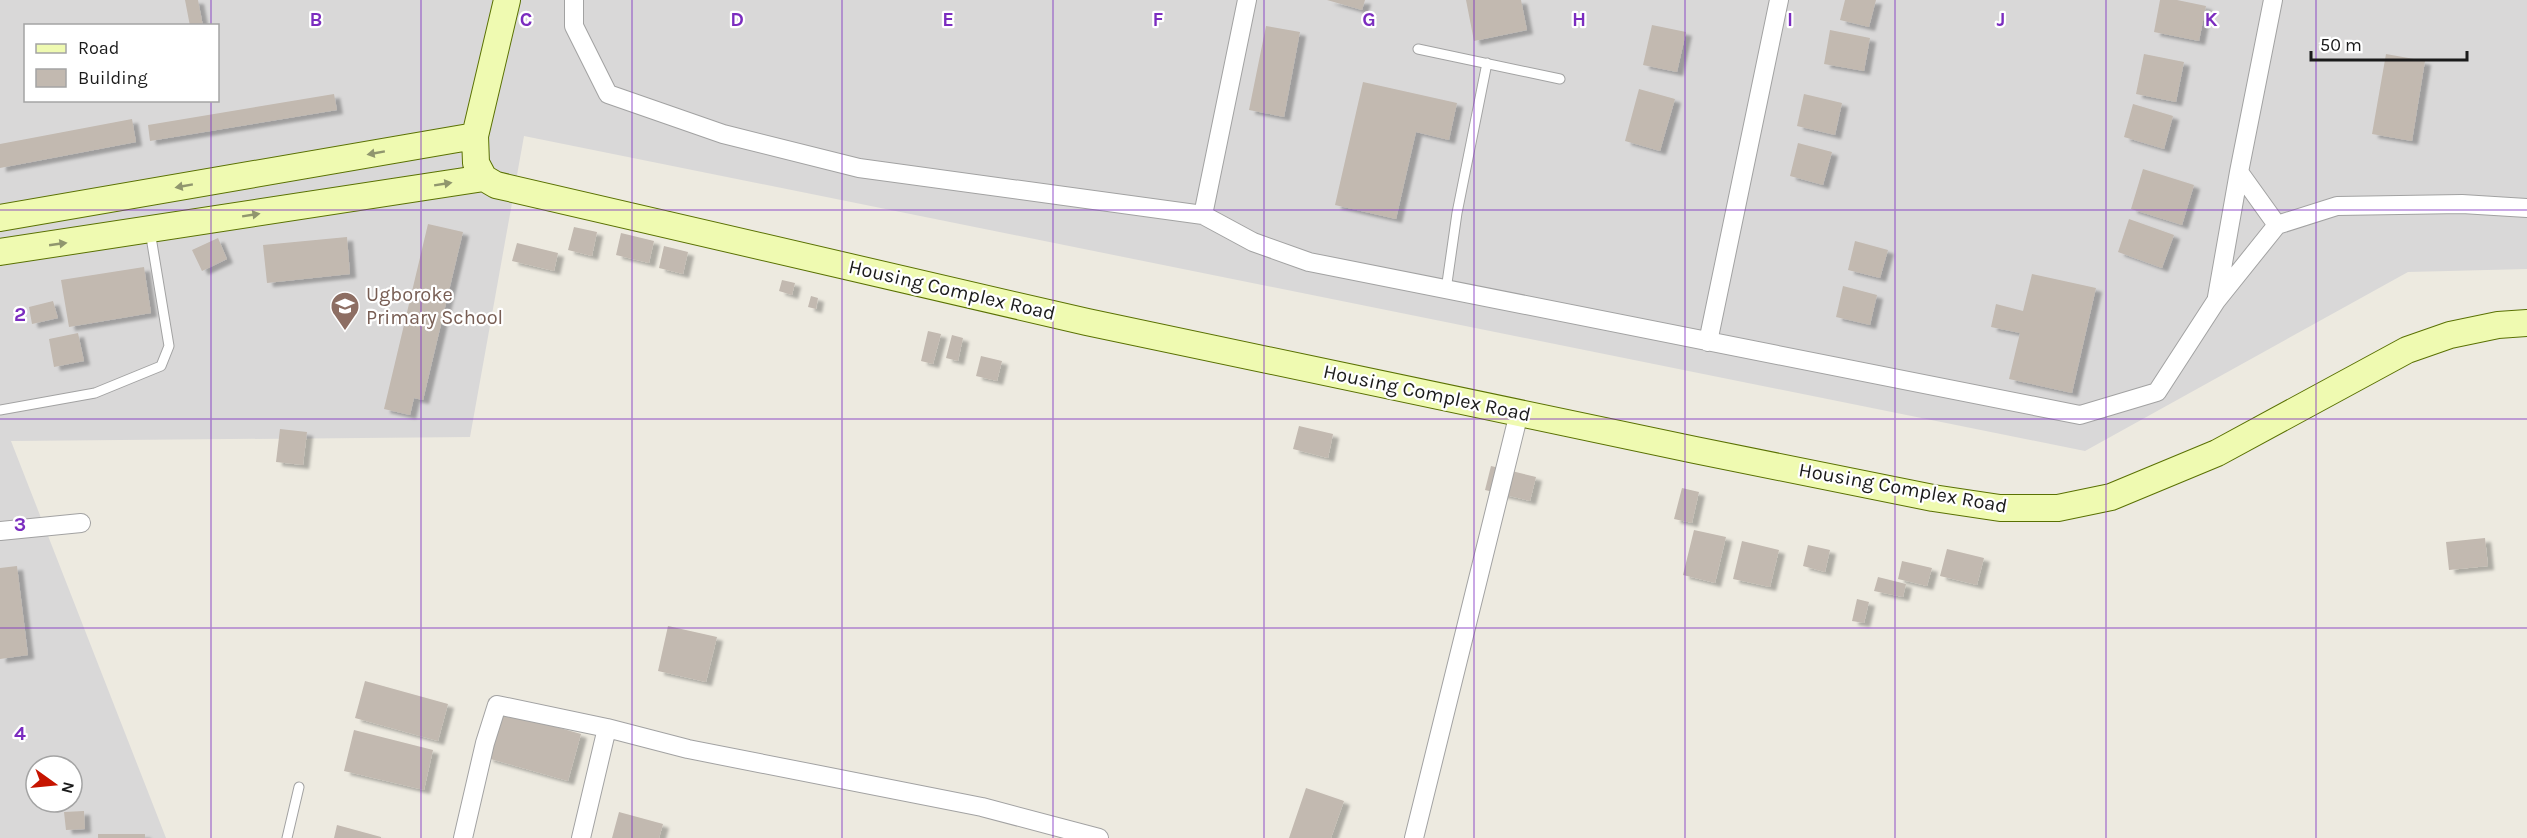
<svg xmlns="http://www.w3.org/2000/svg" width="2527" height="838" font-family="Karla,sans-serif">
<defs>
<filter id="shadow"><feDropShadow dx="6" dy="4" stdDeviation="1.5" flood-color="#0004"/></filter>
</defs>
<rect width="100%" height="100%" fill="#edeae0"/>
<path fill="#d9d8d8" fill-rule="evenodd" d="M0 0H2527V269L2408 272 2085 451 524 136 470 437 11 441 166 838H0ZM26 26H218V100H26ZM36 766H72V802H36Z"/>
<path fill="#c2b9b0" filter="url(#shadow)" d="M185 0H198L203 26H190Z
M1327 0H1365L1362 10Z
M1466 0H1521L1527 30 1474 41Z
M1845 0H1876L1869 27 1840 20Z
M2160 0H2177L2206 6 2199 41 2154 32Z
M1652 25 1686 32 1677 72 1643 65Z
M1266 26 1300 32 1284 117 1249 110Z
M1830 30 1870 38 1864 71 1824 64Z
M2144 54 2184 62 2176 102 2136 94Z
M2386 54 2425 61 2412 141 2372 134Z
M1363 82 1457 103 1449 140 1416 132 1396 219 1335 205Z
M1639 89 1675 99 1660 151 1625 141Z
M334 94 337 110 150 141 148 125Z
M1804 94 1842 103 1835 135 1797 126Z
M2133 104 2173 116 2164 149 2124 137Z
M132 119 136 142 0 168V144Z
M1798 143 1832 152 1823 185 1790 176Z
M2143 169 2194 185 2182 225 2131 209Z
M2129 219 2174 235 2162 268 2118 252Z
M428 224 463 232 423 400 414 398 410 415 384 409Z
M574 227 597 232 592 256 568 250Z
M621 233 654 241 649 263 616 255Z
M347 237 350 274 267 283 263 245Z
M218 238 227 259 202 271 192 250Z
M1855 241 1888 250 1880 278 1848 270Z
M517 243 558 253 554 271 512 261Z
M664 246 688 252 683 274 659 268Z
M144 267 151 313 69 327 61 280Z
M2032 274 2096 288 2072 393 2009 379 2020 333 1991 327 1996 304 2023 311Z
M782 280 795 283 792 295 779 291Z
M1843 286 1877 295 1870 325 1836 317Z
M811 296 818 298 816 309 808 307Z
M53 301 58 318 32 324 29 307Z
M928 331 941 334 933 364 921 361Z
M78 333 84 361 54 367 49 339Z
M952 335 963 338 958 361 946 358Z
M981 356 1002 361 997 381 976 376Z
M1299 426 1333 434 1328 458 1293 449Z
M280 429 307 432 303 465 276 462Z
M1491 466 1536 477 1530 501 1485 490Z
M1682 488 1699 492 1692 523 1674 519Z
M1694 530 1726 537 1715 583 1683 575Z
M2485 538 2488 566 2449 570 2446 542Z
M1742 541 1779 550 1770 587 1733 579Z
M1808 545 1830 550 1825 572 1803 566Z
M1947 549 1984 558 1977 585 1940 576Z
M1902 561 1932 568 1927 586 1898 579Z
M17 566 28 655 0 659V568Z
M1878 577 1906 584 1903 597 1874 591Z
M1857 599 1869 602 1864 623 1852 621Z
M668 626 717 637 706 682 658 671Z
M365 681 448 704 438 741 355 718Z
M500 711 581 734 568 781 487 758Z
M354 730 433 750 424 790 344 771Z
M1306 788 1344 801 1331 838H1289Z
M84 811 85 829 66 830 64 812Z
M619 812 663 824 659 838H612Z
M337 825 381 837V838H334Z
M98 834H145V838H98Z"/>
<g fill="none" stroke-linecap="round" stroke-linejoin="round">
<g stroke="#a2a2a2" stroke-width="11">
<path id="lane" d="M1418 49 1560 79
M1446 290 1457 213 1487 63
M0 410 95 393 161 366 169 346 150 231
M287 838 299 787"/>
</g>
<g stroke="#a2a2a2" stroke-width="20">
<path id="street" d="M574 0V26L608 94 723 134 859 168 1203 215 1253 242 1309 262 2080 415 2157 392 2216 301 2277 225 2337 206 2462 204 2527 208
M2273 0 2239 172 2277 225
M1203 215 1247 0
M2217 297 2239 172
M1708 342 1779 0
M0 531 81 523
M607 728 688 749 982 807 1099 838
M463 838 485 743 497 705 607 728 581 838
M1414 838 1519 413"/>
</g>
<g stroke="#5a7103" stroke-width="28">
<path id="secondary" d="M507 0 475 136 476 163 484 178 496 185 1087 322 1695 450 1933 498 2000 508H2058L2111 497 2217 453 2407 350 2450 335 2498 325 2527 323
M0 218 475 136
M0 252 484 178"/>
</g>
<use href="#lane" stroke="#fff" stroke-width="9"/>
<use href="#street" stroke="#fff" stroke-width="18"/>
<use href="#secondary" stroke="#effab1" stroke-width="26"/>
</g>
<defs><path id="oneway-solid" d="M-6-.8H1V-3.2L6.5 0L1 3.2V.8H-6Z" transform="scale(1.5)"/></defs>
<g fill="#90966e">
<use href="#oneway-solid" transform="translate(376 153) rotate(170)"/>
<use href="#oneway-solid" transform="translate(443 184) rotate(-9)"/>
<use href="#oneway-solid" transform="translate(184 186) rotate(170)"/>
<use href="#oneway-solid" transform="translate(251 215) rotate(-9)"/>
<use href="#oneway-solid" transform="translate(58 244) rotate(-8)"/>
</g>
<path fill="none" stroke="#7b2cbf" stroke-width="1.5" stroke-opacity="0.55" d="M211 0V26M421 0V838M632 0V838M842 0V838M1053 0V838M1264 0V838M1474 0V838M1685 0V838M1895 0V838M2106 0V838M2316 0V838M211 100V838M0 210H2527M0 419H2527M0 628H2527"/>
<defs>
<g id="school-pin" transform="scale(1.5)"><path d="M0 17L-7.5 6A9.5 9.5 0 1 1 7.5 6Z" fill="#8d6e63" stroke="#fff"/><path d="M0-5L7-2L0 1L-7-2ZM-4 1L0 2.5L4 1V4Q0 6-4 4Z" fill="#fff"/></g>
</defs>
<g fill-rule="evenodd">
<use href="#school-pin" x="345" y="306"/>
</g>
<g text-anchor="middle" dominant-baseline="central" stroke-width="4.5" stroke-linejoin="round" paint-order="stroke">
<g font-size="20" fill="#1b1b1b" stroke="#fff">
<text transform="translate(952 290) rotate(13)">Housing Complex Road</text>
<text transform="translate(1427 393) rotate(12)">Housing Complex Road</text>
<text transform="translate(1903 488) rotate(10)">Housing Complex Road</text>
</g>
<g font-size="20" fill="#785e54" stroke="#fff" text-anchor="start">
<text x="366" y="294">Ugboroke<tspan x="366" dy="23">Primary School</tspan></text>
</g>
</g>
<g font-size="20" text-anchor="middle" font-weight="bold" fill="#7b2cbf" stroke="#fff" stroke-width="4.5" stroke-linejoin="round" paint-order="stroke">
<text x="316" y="26">B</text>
<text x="526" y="26">C</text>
<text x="737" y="26">D</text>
<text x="948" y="26">E</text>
<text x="1158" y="26">F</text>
<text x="1369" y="26">G</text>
<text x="1579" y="26">H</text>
<text x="1790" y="26">I</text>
<text x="2001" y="26">J</text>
<text x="2211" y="26">K</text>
<text x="20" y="321">2</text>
<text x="20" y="531">3</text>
<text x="20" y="740">4</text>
</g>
<rect x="24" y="24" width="195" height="78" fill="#ffffff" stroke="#a4a4a4" stroke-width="1.5"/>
<rect x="36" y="44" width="30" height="9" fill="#effab1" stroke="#a4a4a4" stroke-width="1.5"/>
<text x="78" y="54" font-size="18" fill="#1b1b1b">Road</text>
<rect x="36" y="69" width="30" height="18" fill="#c2b9b0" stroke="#a4a4a4" stroke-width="1.5"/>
<text x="78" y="84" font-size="18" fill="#1b1b1b">Building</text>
<g transform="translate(54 784) rotate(105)"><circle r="28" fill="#ffffff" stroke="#a4a4a4" stroke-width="1.5"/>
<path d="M0-4.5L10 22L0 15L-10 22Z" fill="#c61400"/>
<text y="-9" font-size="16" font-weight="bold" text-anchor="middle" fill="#1b1b1b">N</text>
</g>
<path d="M2311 51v9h156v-9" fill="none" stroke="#1b1b1b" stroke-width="3"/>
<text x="2320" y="51" font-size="18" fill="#1b1b1b" stroke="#ffffff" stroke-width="4.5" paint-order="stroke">50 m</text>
</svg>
